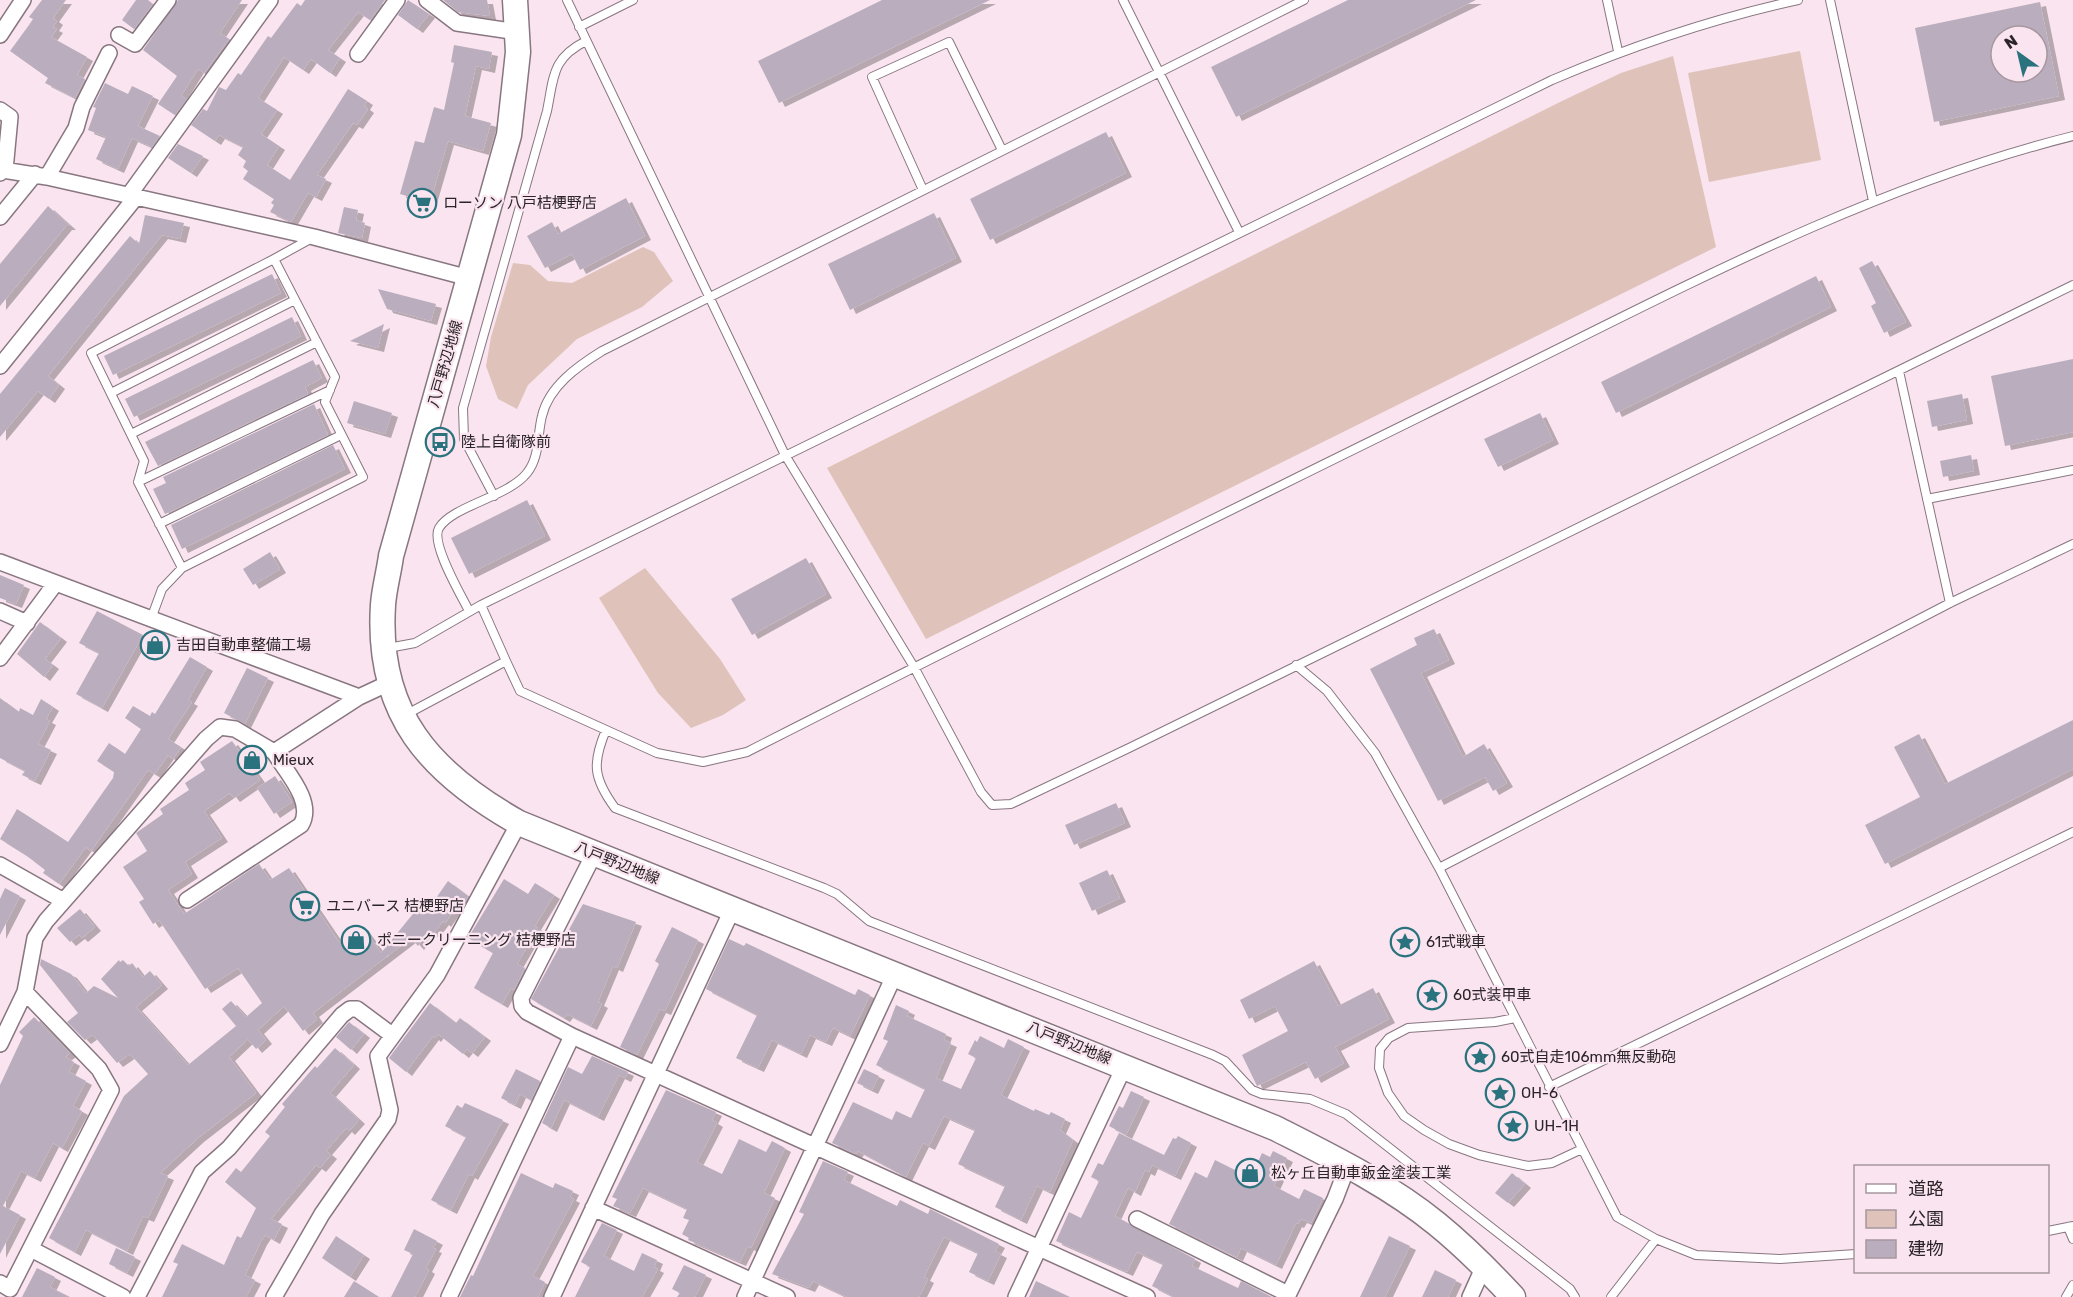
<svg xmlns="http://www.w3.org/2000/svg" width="2073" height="1297" font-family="Rubik,'Noto Sans JP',sans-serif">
<defs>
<filter id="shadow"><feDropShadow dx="6" dy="4" stdDeviation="0" flood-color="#0004"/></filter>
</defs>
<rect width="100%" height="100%" fill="#f9e4ef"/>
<path fill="#dfc3bb" d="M1800 51 1821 160 1709 182 1688 73Z
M1673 56 1716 247 926 639 827 468 1560 102 1621 73Z
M643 247 654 252 673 281 642 307 577 339 528 385 517 409 498 399 486 366 491 337 513 263 530 265 548 281 572 283Z
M645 568 720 659 746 700 723 715 691 728 658 693 599 598Z"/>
<path fill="#baaebe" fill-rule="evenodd" filter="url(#shadow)" d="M42 0H66L53 18 57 21 53 27 57 29 51 37 87 57 77 75 85 79 75 98 45 83 48 78 10 51 29 25 33 19 29 17Z
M136 0H148L153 4 134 29 122 20Z
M178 0H242L220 33 229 39 204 73 198 69 181 96 187 99 175 115 158 104 177 76 143 50Z
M305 0H385L370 20 358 12 328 50 340 58 330 73 311 59 303 70 284 57 258 98 277 110 261 134 279 146 267 165 290 180 348 89 367 101 364 106 368 109 357 125 353 123 317 175 326 179 316 197 308 193 291 222 270 212 274 205 271 203 274 199 243 179 248 171 243 167 246 161 238 155 243 147 219 135 215 141 191 125 203 109 207 111 219 87 226 90 238 73 241 75 268 36 271 38 297 3 301 6Z
M408 0 429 14 417 29 398 15Z
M443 0H487L490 16 458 12Z
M882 0H990L779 103 758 61Z
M1348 0H1476L1236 117 1211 67Z
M2040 2 2059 96 1934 122 1915 28ZM2001 36H2037V72H2001Z
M454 45 492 52 489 69 476 66 465 116 491 123 483 151 448 141 430 203 400 194 415 141 424 143 434 107 444 110 454 63 451 62Z
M105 83 128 94 132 86 153 96 138 126 160 136 152 147 132 138 118 169 96 159 106 137 88 130 96 108 93 107Z
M1106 132 1126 173 990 240 970 199Z
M178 144 203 156 191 173 168 158Z
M626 198 645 236 580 270 572 254 545 268 527 236 552 222 558 234Z
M48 206 70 226H66L0 306V264Z
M344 207 358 210 356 220 365 223 362 238 338 233Z
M934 213 956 258 850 310 828 264Z
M145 215 184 223 180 239 162 235 48 376 59 385 49 399 38 391 0 437V394L130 236 139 244Z
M1872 261 1906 322 1884 333 1871 306 1876 303 1859 268Z
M272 274 281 293 113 375 104 356Z
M1816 276 1831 307 1616 413 1601 382Z
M378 289 436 304 431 321 387 309Z
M292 317 301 336 134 417 125 399Z
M384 324 378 348 350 341Z
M2073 359V432L2005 446 1991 376Z
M313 360 322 378 305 387 308 394 158 466 145 442Z
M1962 394 1967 420 1932 427 1927 401Z
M354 401 392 413 385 434 347 423Z
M314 404 328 435 165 514 153 489 166 483 163 477Z
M1540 413 1553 440 1498 467 1484 439Z
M333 445 345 469 182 549 171 525Z
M1971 455 1974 471 1943 477 1940 461Z
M527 500 545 536 469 574 451 538Z
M270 552 280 569 253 585 243 569Z
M806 558 826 594 752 635 731 599Z
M0 575 24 585 16 604 0 598Z
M97 611 143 635 102 708 76 694 99 653 79 643Z
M40 622 61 638 45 659 53 665 44 677 17 654Z
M1434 629 1449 660 1421 673 1463 757 1484 744 1507 783 1493 791 1485 777 1438 801 1370 669 1417 645 1414 638Z
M190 657 207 667 188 700 192 702 168 739 181 747 173 759 168 755 155 774 148 770 91 851 86 847 59 884 43 873 45 870 27 856 0 839 17 809 68 842 113 778 114 772 97 761 109 743 125 754 141 729 125 718 133 706 150 716 152 712 155 714Z
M247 668 268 678 245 724 224 713Z
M0 698 19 712 20 708 33 715 41 699 53 707 46 719 50 721 38 744 51 750 35 781 22 775 25 771 0 758Z
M2073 720V769L1885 864 1865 825 1920 797 1894 747 1919 734 1945 784Z
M232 741 260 780 234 798 230 793 204 811 222 838 185 862 192 874 168 890 184 914 259 864 270 880 289 868 339 942 362 926 381 953 421 904 424 907 431 898 434 901 448 881 468 896 459 913 455 909 445 923 443 921 433 934 429 931 418 946 411 938 313 1013 317 1019 303 1031 284 1006 258 1030 266 1040 256 1049 248 1039 229 1057 256 1093 198 1138 160 1173 168 1176 148 1218 143 1216 127 1251 86 1230 75 1252 49 1238 124 1096 148 1074 130 1054 117 1063 94 1036 92 1035 85 1040 67 1022 78 1013 40 965 41 959 71 974 86 993 94 986 118 998 101 979 119 960 120 962 123 960 129 966 132 963 143 977 150 971 162 985 136 1007 188 1065 236 1026 222 1009 231 1001 246 1017 262 1003 238 968 205 989 159 920 153 924 139 902 144 899 123 867 147 851 136 833 163 814 160 809 189 790 185 783 205 770 200 762Z
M275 776 292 802 274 814 257 788Z
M1116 803 1125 823 1074 845 1065 825Z
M1107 870 1120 898 1092 911 1079 883Z
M504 879 528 894 535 883 554 895 535 926 538 928 517 964 525 968 514 990 511 988 502 1004 474 988 493 953 468 938Z
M5 888 20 896 0 935V899Z
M583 904 636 922 617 968 613 966 598 1002 602 1004 591 1026 567 1014 564 1018 531 999Z
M80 909 95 927 82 938 79 935 70 942 57 928Z
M672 927 698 940 665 1011 660 1009 637 1055 620 1047 659 964 655 961Z
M729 939 744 946 746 943 855 995 858 989 870 995 850 1036 833 1028 826 1042 810 1035 801 1054 772 1040 758 1068 736 1058 757 1015 706 989Z
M1314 961 1338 1006 1373 988 1389 1019 1335 1047 1344 1063 1315 1079 1306 1062 1257 1086 1242 1055 1288 1031 1275 1006 1249 1019 1240 1000Z
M430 1003 456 1023 460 1018 485 1037 472 1053 467 1049 463 1054 438 1034 435 1038 433 1036 406 1072 389 1058Z
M896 1005 909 1011 907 1016 946 1034 944 1040 951 1043 936 1078 961 1089 976 1058 968 1054 975 1040 977 1042 980 1036 1004 1048 1008 1039 1024 1047 1001 1095 1034 1111 1035 1109 1049 1115 1051 1112 1065 1119 1060 1130 1073 1140 1050 1192 1037 1186 1021 1220 995 1207 1005 1186 958 1164 975 1130 944 1116 929 1146 923 1143 906 1177 858 1151 856 1154 832 1143 853 1102 892 1120 896 1111 911 1118 925 1089 876 1065 888 1041 883 1039Z
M34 1017 70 1053 65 1057 74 1062 69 1072 86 1081 73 1106 82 1111 62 1148 53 1143 35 1178 21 1171 3 1206 20 1215 0 1254V1085L23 1036 19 1032Z
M349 1022 364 1034 351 1050 336 1037Z
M335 1048 354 1065 330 1093 359 1120 349 1131 346 1128 326 1151 331 1155 320 1168 316 1165 271 1219 282 1224 274 1240 265 1235 261 1241 245 1275 255 1280 246 1297H162L178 1264 173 1262 182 1244 224 1265 237 1236 241 1238 256 1208 225 1182 236 1168 241 1172 270 1136 265 1132 285 1107 282 1104 315 1066 317 1068Z
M592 1056 628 1072 625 1078 619 1075 598 1117 564 1100 551 1128 542 1123 568 1067 582 1074Z
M516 1069 540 1081 531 1100 520 1094 515 1105 501 1098Z
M864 1069 879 1076 872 1090 857 1083Z
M666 1090 716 1112 712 1120 717 1123 697 1162 722 1174 739 1139 766 1152 772 1141 785 1148 764 1193 775 1198 751 1248 748 1246 740 1262 688 1240 689 1238 682 1234 689 1220 683 1218 687 1209 643 1188 630 1213 613 1206 617 1199 612 1197Z
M1131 1091 1144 1097 1126 1135 1109 1126 1119 1106 1123 1108Z
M465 1103 503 1120 472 1176 469 1174 451 1210 431 1200 466 1137 445 1126 457 1105 462 1108Z
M1119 1133 1164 1155 1173 1138 1176 1139 1178 1136 1191 1143 1175 1176 1152 1165 1149 1172 1145 1170 1135 1192 1128 1188 1115 1216 1195 1259 1192 1266 1238 1288 1241 1281 1272 1297H1174L1152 1286 1163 1264 1137 1252 1127 1272 1056 1241 1069 1212 1081 1218 1099 1181 1091 1177 1098 1163 1103 1165Z
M1273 1151 1287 1158 1274 1186 1299 1199 1304 1189 1323 1198 1311 1223 1301 1219 1298 1224 1296 1223 1276 1265 1241 1248 1237 1257 1169 1224 1195 1172 1207 1178 1215 1160 1251 1178 1262 1153 1270 1157Z
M823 1161 848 1172 844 1180 897 1206 900 1200 928 1214 930 1209 999 1244 995 1251 1001 1254 988 1281 969 1272 978 1253 944 1237 924 1277 928 1279 919 1297H847L813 1281 809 1288 772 1274 804 1214 799 1212Z
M521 1173 553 1188 555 1183 573 1191 570 1197 574 1199 533 1276 545 1282 538 1297H460L471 1275 473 1276Z
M1512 1173 1525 1184 1508 1203 1495 1193Z
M602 1223 617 1230 604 1256 634 1271 642 1253 657 1260 654 1267 658 1269 642 1297H575L590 1267 581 1262Z
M414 1229 437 1241 433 1248 436 1249 426 1268 429 1270 415 1297H391L413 1254 404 1250Z
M336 1236 364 1255 350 1277 322 1258Z
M1389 1236 1410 1246 1385 1297H1360Z
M116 1248 135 1257 127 1273 109 1264Z
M684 1265 706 1275 695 1297H677L680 1293 672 1289Z
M37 1268 55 1277 50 1287 70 1297H22Z
M1435 1270 1456 1280 1448 1297H1422Z
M354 1281 379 1297H344Z
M1036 1281 1070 1297H1029Z"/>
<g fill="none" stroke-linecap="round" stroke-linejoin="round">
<g stroke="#887680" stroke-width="10">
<path id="service" d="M567 0 785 455 914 667 981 792 992 805 1011 804 1129 748 2073 285
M1123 0 1239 232
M1607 0 1618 51
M1830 0 1873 201
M579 27 633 0
M923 190 872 77 949 42 1002 150
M274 259 312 238
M1899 371 1950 603
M111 393 295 300
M131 434 317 342
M138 482 330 390
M494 496 464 439 463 408 547 111C554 76 552 58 586 41
M1927 499 2073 470
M159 524 341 435
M481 605 506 661
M469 611C461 595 430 543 439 528 452 506 508 497 527 473 540 457 537 435 542 416 549 386 578 366 602 351L1304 0
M151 619 162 589 182 568 363 477 325 402 335 377 274 259 91 353 144 461 138 482 182 568
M388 648 415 643 481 605 1552 80C1634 45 1711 19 1798 0
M1296 665 1327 691 1375 753 1439 868 1617 1217 1656 1239 1696 1255 1780 1259 1856 1254
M407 714 506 661 520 691 657 753 703 762 747 752C992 627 1239 506 1485 385 1674 292 1868 187 2073 136
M606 730C592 763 593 778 615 808L824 888 837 894 869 921 1213 1055 1225 1061 1252 1090 1262 1094 1310 1099 1346 1114 1570 1289 1575 1297
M1439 868 1950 603 2073 544
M1515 1018 1495 1022 1408 1028 1389 1038 1380 1049 1379 1068 1388 1093 1404 1116 1424 1130 1449 1144 1479 1155 1528 1166 1552 1163 1582 1149
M1549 1087 2073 832
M2068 1227 2073 1239
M2048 1231 2073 1226
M1611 1297 1656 1239
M2066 1297 2073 1285"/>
</g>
<g stroke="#887680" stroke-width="18">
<path id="minor" d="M427 0 457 23 517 32
M0 35 23 0
M119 35 135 44 168 0
M358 54 397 0
M0 110 10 117 5 170
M0 173 3 170 47 177 314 237 469 278
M47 177 76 128 82 107 109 53
M129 195 270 0
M0 217 35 174
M0 366 136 197
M0 562 359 697
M0 611 27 623
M0 658 55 584
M0 865 62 900
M187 900 301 825C315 802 286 772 274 752
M572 1036 1147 1297
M0 1044 25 992 35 938 46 921 206 739 220 727 235 729 274 752 359 697 389 683
M593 1208 787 1297
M1137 1219 1288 1294
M31 1249 123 1297
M0 1283 10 1289 111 1090 99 1069 25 992
M137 1297 202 1172 229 1148 342 1015 350 1009H357L392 1035
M274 1297 322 1214 388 1119 390 1110 378 1056 437 975 519 823
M449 1297 572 1036 527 1012 522 1006 521 998 594 854
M552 1297 732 910
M745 1297 895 974
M1016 1297 1125 1065
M1287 1297 1335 1199 1348 1165
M1470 1297 1484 1266"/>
</g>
<g stroke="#887680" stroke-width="27">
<path id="primary" d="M515 0 518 52 509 135 391 556C389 572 384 589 383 605 376 714 430 773 519 823L1275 1128C1330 1156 1388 1184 1437 1224 1464 1246 1489 1271 1513 1297"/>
</g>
<use href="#service" stroke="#fff" stroke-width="8"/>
<use href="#minor" stroke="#fff" stroke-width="15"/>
<use href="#primary" stroke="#fff" stroke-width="24"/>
</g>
<defs>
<g id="supermarket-ring" transform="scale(1.5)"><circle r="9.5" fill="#f9e4ef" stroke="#2a727d" stroke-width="1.5"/><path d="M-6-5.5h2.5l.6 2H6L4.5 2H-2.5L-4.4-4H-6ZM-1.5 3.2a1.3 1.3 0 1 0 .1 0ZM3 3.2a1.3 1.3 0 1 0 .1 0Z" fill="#2a727d"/></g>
<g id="bus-ring" transform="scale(1.5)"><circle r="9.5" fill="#f9e4ef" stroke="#2a727d" stroke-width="1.5"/><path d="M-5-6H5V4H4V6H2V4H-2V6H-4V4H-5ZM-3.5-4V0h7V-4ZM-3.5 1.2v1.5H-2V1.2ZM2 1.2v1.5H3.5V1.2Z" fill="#2a727d"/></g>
<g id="shop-ring" transform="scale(1.5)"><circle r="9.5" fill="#f9e4ef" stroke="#2a727d" stroke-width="1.5"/><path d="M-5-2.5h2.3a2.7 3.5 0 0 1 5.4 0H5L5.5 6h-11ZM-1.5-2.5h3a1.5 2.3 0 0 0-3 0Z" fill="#2a727d"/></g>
<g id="sight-ring" transform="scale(1.5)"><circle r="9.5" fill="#f9e4ef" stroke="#2a727d" stroke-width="1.5"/><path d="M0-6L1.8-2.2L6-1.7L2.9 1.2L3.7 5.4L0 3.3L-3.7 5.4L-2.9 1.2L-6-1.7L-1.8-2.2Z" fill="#2a727d"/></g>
</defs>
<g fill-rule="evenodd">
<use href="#supermarket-ring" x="422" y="203"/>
<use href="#bus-ring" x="440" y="442"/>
<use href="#shop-ring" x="155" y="645"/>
<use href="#shop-ring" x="252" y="760"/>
<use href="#supermarket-ring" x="305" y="906"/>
<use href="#shop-ring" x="356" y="940"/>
<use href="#sight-ring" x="1405" y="942"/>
<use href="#sight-ring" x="1432" y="995"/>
<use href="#sight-ring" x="1480" y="1057"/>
<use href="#sight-ring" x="1500" y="1093"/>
<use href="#sight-ring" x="1513" y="1126"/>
<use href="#shop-ring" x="1250" y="1173"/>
</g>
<g text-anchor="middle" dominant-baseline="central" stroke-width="4.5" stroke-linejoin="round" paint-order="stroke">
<g font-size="15" fill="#2b2428" stroke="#f9e4ef" text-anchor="start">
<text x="443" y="203">ローソン 八戸桔梗野店</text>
<text x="461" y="442">陸上自衛隊前</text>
<text x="176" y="645">吉田自動車整備工場</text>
<text x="273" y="760">Mieux</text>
<text x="326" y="906">ユニバース 桔梗野店</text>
<text x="377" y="940">ポニークリーニング 桔梗野店</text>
<text x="1426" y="942">61式戦車</text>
<text x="1453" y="995">60式装甲車</text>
<text x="1501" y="1057">60式自走106mm無反動砲</text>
<text x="1521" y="1093">OH-6</text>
<text x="1534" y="1126">UH-1H</text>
<text x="1271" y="1173">松ヶ丘自動車鈑金塗装工業</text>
</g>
<g font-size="15" fill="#2b2428" stroke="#f9e4ef">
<text transform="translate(445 364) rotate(-74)">八戸野辺地線</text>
<text transform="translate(617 863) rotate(22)">八戸野辺地線</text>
<text transform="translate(1069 1043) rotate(22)">八戸野辺地線</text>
</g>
</g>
<rect x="1854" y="1165" width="195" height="108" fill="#f9e4ef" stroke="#a7979f" stroke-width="1.5"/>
<rect x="1866" y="1184" width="30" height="9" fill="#ffffff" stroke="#a7979f" stroke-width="1.5"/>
<text x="1908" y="1195" font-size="18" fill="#2b2428">道路</text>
<rect x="1866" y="1210" width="30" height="18" fill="#dfc3bb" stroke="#a7979f" stroke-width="1.5"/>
<text x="1908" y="1225" font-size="18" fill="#2b2428">公園</text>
<rect x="1866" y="1240" width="30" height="18" fill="#baaebe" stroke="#a7979f" stroke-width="1.5"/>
<text x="1908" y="1255" font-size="18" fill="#2b2428">建物</text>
<g transform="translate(2019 54) rotate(326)"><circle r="28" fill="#f9e4ef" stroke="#a7979f" stroke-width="1.5"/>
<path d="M0-4.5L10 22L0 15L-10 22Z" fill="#2a727d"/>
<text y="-9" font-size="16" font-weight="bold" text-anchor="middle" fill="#2b2428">N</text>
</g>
</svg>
